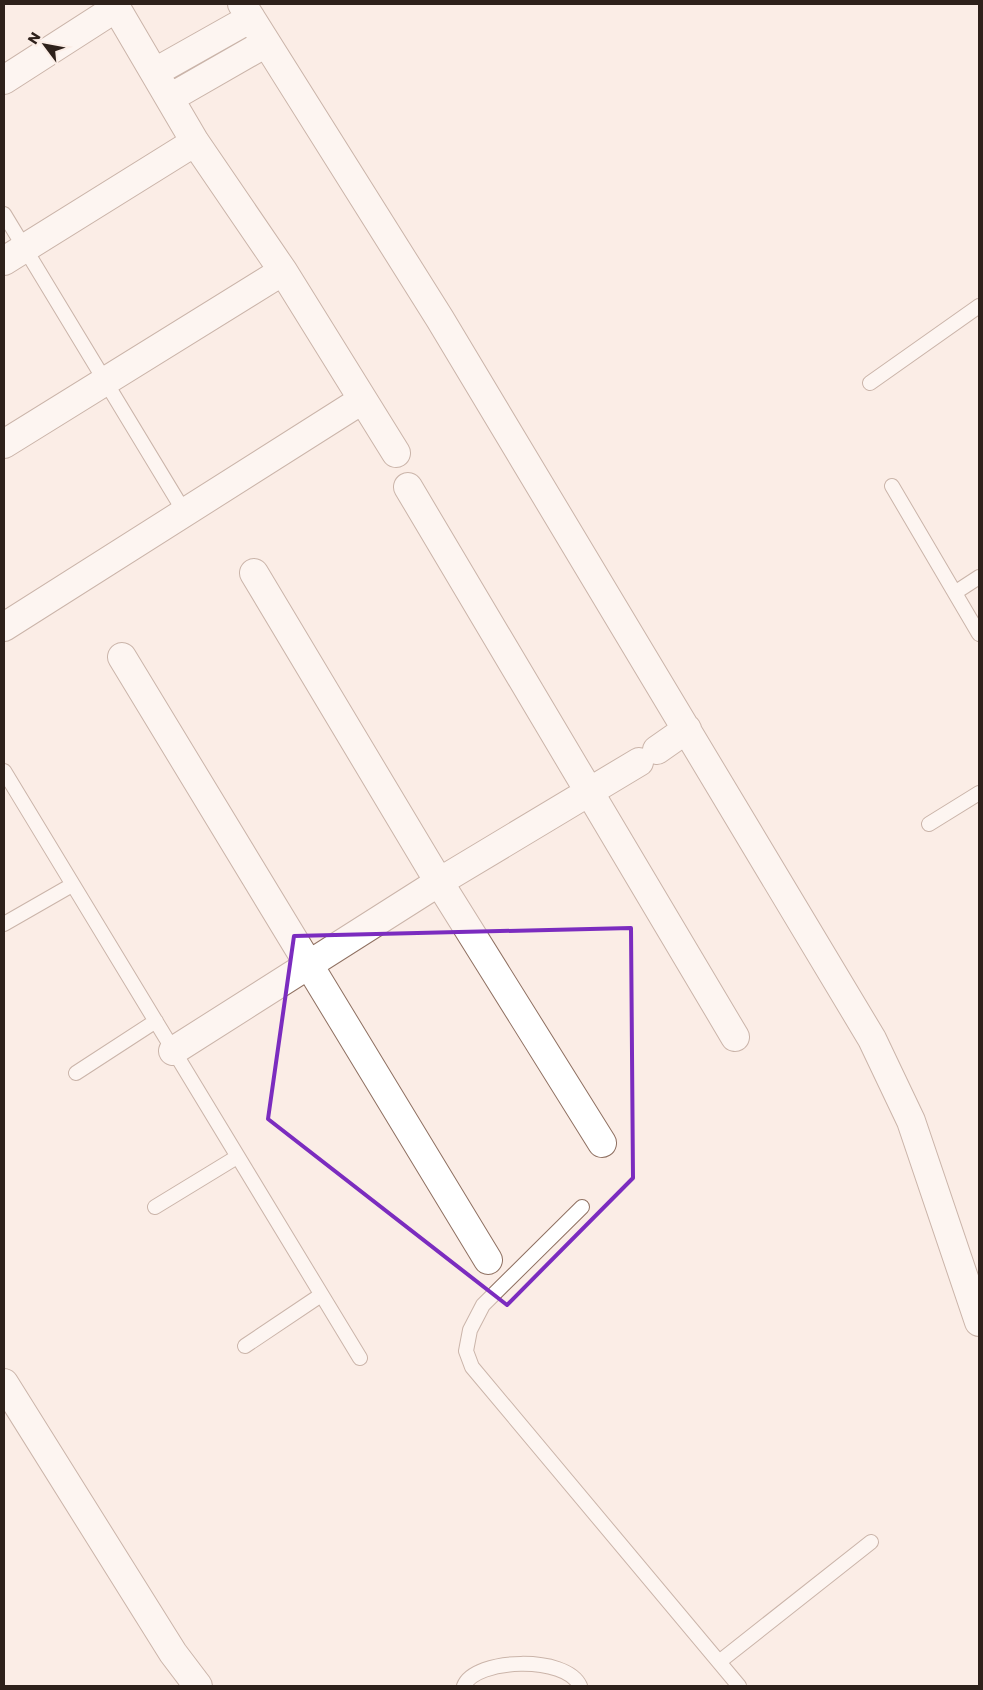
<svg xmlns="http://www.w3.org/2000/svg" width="983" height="1690" font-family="Poppins,sans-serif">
<rect width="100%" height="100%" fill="#fbede6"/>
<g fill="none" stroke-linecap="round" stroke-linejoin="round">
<g stroke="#8f7061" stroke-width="16">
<path id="service" d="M4 214 185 513
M870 383 979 306
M892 486 979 634
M956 592 979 577
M4 771 360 1358
M929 824 979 793
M4 924 72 885
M76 1073 156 1021
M155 1207 237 1157
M582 1207 483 1305 470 1330 466 1351 472 1367 739 1686
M245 1346 321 1295
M719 1662 871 1542
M464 1686C475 1658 566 1655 580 1686"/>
</g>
<g stroke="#8f7061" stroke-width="30">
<path id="minor" d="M114 4 195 142 283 271 396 453
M242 4 440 319 872 1039 911 1121 979 1322
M155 72 251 18
M4 80 116 8
M170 98 266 43
M4 261 195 142
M4 444 283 271
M408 487 735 1037
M254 573 439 882 602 1143
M4 627 362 400
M122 657 488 1260
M657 750 687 729
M173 1051 439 882 639 762
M4 1383 173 1653 198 1686"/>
</g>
<use href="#service" stroke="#fff" stroke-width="14"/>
<use href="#minor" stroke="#fff" stroke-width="28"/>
</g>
<path d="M0 0H983V1690H0ZM631 928 633 1178 507 1305 268 1119 294 936Z" fill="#fbede6" fill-opacity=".55" fill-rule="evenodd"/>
<path fill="none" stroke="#7b2cbf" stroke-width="4" stroke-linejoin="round" d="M631 928 633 1178 507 1305 268 1119 294 936Z"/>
<rect width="983" height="1690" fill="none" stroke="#2e211b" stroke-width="10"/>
<g transform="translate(45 45) rotate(302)" stroke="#fbede6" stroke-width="4" paint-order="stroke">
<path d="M0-4L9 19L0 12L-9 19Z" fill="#2e211b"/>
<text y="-8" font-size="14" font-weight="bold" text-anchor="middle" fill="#2e211b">N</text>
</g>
</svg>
